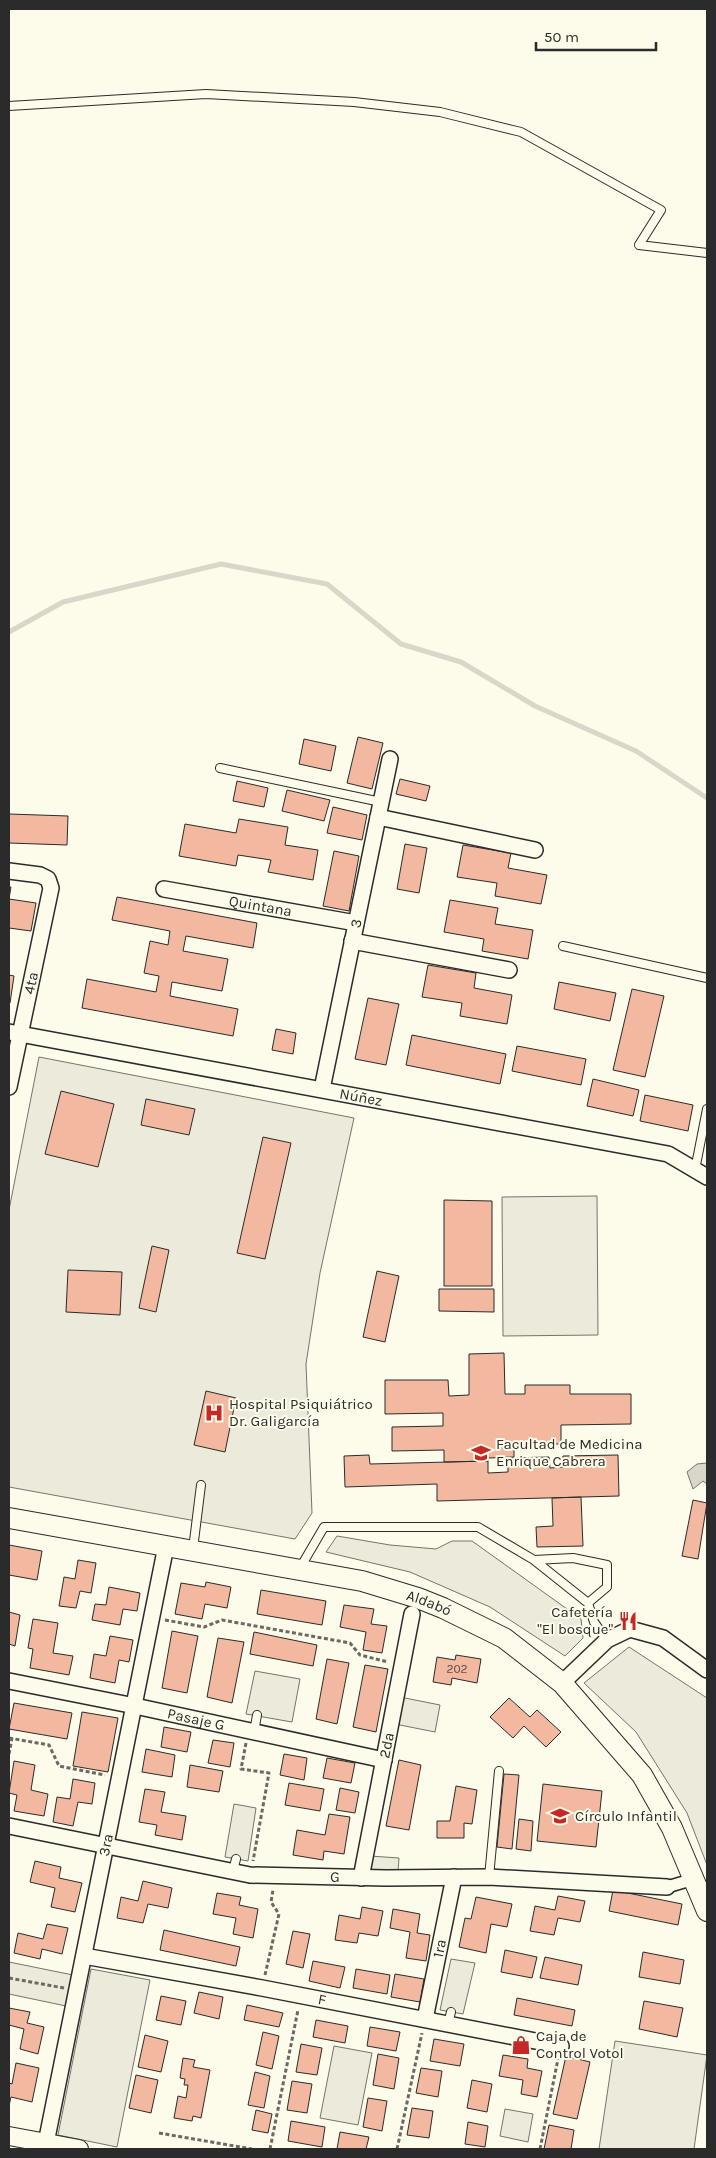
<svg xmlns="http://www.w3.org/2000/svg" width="716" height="2158" font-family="Karla,sans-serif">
<rect width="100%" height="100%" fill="#fdfbea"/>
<path fill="#ecebdb" stroke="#74746e" d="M39 1057 354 1118 320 1273 306 1364 312 1513 295 1539 9 1487V1210Z
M597 1196 598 1335 503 1336 502 1197Z
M337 1536 390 1545 436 1549 452 1541H472L581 1619 583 1638 565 1656 490 1607 410 1572 326 1552Z
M629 1647 707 1698V1865L687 1813 636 1732 584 1683Z
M334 2046 372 2053 358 2125 320 2118Z
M505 2109 533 2114 528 2142 500 2136Z"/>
<path fill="#eceadb" stroke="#74746e" d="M255 1671 300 1679 292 1722 246 1714Z
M400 1697 440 1705 435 1732 395 1724Z
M234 1804 256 1808 248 1861 225 1857Z
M370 1856 399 1858 398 1872 367 1874Z
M451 1959 475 1963 463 2014 440 2010Z
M9 1962 73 1975 66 2006 9 1994Z
M91 1969 150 1980 117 2147 58 2135Z
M615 2041 707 2055 694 2149H599Z"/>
<path fill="#d8d7c9" stroke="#74746e" d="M707 1463V1484L703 1481 693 1489 687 1472 697 1464Z"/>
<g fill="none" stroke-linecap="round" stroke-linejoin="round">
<path stroke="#d8d7c9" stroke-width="5" d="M9 632 63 602 221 564 327 584 401 644 461 662 535 706 636 751 707 798"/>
</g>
<path fill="#f2b8a0" stroke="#2b2b2b" d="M358 737 383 743 372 789 347 783Z
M304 739 336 746 331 771 299 764Z
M400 779 430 786 426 801 396 794Z
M237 781 268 788 264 807 233 801Z
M287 790 330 800 324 821 282 811Z
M333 807 367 815 362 840 327 833Z
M9 814 68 816 67 845 9 843Z
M239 819 288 827 285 845 318 850 313 880 268 872 271 860 238 855 236 866 179 856 185 824 236 833Z
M405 844 427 848 419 893 397 889Z
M463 845 511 853 508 868 547 875 541 904 495 896 497 883 457 877Z
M334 851 359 856 349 911 323 906Z
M9 887H11L9 899 36 903 31 931 9 928Z
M117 897 257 923 253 948 186 936 183 951 228 959 222 991 172 982 170 996 238 1009 233 1036 82 1008 87 979 156 992 159 976 144 973 150 941 168 945 170 931 112 920Z
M450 900 498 908 495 924 533 930 528 959 482 951 484 939 444 932Z
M428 965 476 973 474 988 512 995 507 1024 460 1016 462 1003 422 997Z
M9 975 14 976 10 1003 9 1002Z
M559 982 616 993 610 1021 554 1009Z
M632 989 664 996 645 1077 613 1070Z
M368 998 399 1004 386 1065 355 1059Z
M276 1029 296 1033 293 1054 272 1050Z
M412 1035 506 1054 500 1084 406 1065Z
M517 1046 586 1059 581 1085 512 1071Z
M593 1079 639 1090 633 1116 587 1106Z
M61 1091 114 1104 98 1167 45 1154Z
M645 1095 693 1105 688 1131 640 1121Z
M146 1099 195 1109 189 1135 141 1125Z
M263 1137 291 1143 265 1259 237 1253Z
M444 1200 492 1201V1286H444Z
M152 1246 169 1250 156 1312 139 1308Z
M68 1270 122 1272 120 1315 66 1312Z
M377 1271 399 1276 385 1342 363 1337Z
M439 1289H494V1312L439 1311Z
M504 1353 505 1394H525V1385H570V1394H631V1424L561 1425V1444H514V1457L488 1458V1461L444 1462V1450L392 1451V1427L443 1426V1413L385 1414V1380H448L449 1396 469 1395V1354Z
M206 1391 236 1398 225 1452 194 1445Z
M369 1455 370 1464 488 1461V1473L508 1472V1458L549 1457 550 1468 563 1467V1456L618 1455 619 1496 437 1501V1484L345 1487 344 1456Z
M581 1497 583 1546 537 1547 536 1527 553 1526 552 1498Z
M693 1500 707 1503 698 1559 682 1556Z
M9 1545 42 1551 37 1580 9 1575Z
M78 1560 96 1563 91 1593 80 1591 76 1608 59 1606 64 1577 75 1579Z
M206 1582 231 1587 227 1608 205 1604 202 1619 175 1614 181 1583 205 1587Z
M109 1587 140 1593 137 1611 123 1609 120 1625 92 1620 95 1604 106 1605Z
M261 1590 326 1601 322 1625 257 1614Z
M344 1605 374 1609 371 1624 387 1626 382 1653 363 1650 366 1632 340 1627Z
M9 1612 20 1615 15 1646 9 1644Z
M33 1619 58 1623 53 1653 73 1656 69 1675 30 1668 33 1649 28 1648Z
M172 1631 198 1636 187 1693 162 1688Z
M254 1632 317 1645 313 1666 250 1654Z
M110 1636 133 1640 129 1662 119 1660 115 1683 90 1678 94 1654 106 1656Z
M218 1638 244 1642 232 1703 207 1697Z
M456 1655 481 1659 477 1683 452 1678 451 1685 433 1682 437 1657 455 1660Z
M327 1659 349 1663 337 1724 316 1719Z
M365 1665 388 1669 376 1732 353 1727Z
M509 1698 530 1717 537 1710 561 1732 546 1747 524 1726 513 1738 490 1717Z
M14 1703 72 1713 67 1739 9 1729Z
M82 1712 118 1718 108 1772 73 1766Z
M164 1727 191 1732 187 1752 161 1747Z
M213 1740 234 1743 230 1767 208 1763Z
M146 1749 175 1755 172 1777 142 1772Z
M284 1754 307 1758 304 1780 280 1775Z
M327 1758 355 1763 351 1783 323 1778Z
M399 1760 421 1765 409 1830 386 1826Z
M14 1761 35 1765 31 1790 48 1794 44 1816 14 1811 17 1795 9 1793Z
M190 1765 223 1771 219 1792 187 1787Z
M504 1774 519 1775 512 1849 497 1847Z
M73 1779 95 1783 92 1804 78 1802 73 1826 53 1822 57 1797 70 1799Z
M289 1783 324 1789 320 1811 285 1805Z
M543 1784 602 1791 596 1847 537 1841Z
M456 1786 477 1790 472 1824 464 1823V1838H437V1821H450Z
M340 1788 359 1792 355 1813 336 1810Z
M145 1789 165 1792 161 1812 186 1816 182 1840 155 1835 157 1825 139 1822Z
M329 1814 350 1817 344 1854 324 1851 323 1860 293 1855 297 1830 325 1835Z
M519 1819 533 1821 531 1851 516 1849Z
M35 1861 61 1867 59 1878 82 1883 75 1912 51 1907 55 1888 30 1882Z
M143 1881 172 1888 168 1908 148 1904 143 1923 117 1918 121 1897 138 1901Z
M613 1890 682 1904 678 1925 609 1911Z
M217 1893 241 1897 239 1905 258 1909 253 1938 233 1934 236 1918 213 1914Z
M558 1896 585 1901 580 1922 558 1918 554 1935 530 1931 535 1906 555 1910Z
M476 1897 512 1904 507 1927 491 1924 486 1953 459 1947 465 1918 471 1919Z
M362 1907 383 1911 378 1936 359 1933 357 1943 335 1940 339 1915 360 1919Z
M393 1909 420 1914 417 1933 430 1935 426 1961 406 1958 410 1932 390 1928Z
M47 1924 68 1928 62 1954 42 1949 40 1959 14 1953 18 1933 43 1939Z
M164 1930 240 1947 236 1966 160 1950Z
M293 1931 310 1934 303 1968 286 1964Z
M505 1950 537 1957 532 1978 501 1972Z
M643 1952 684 1960 680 1984 639 1977Z
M545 1957 582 1965 578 1985 540 1978Z
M313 1961 345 1967 340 1988 309 1981Z
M356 1969 390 1975 387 1994 353 1988Z
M395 1974 424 1979 420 2002 391 1997Z
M199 1992 223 1997 219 2019 194 2013Z
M161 1996 186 2001 181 2025 156 2020Z
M517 1998 575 2010 572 2026 514 2015Z
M644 2001 683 2008 677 2037 639 2029Z
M247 2005 283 2013 279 2027 244 2020Z
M9 2008 30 2012 27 2023 44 2027 38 2054 20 2049 24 2029 9 2025Z
M316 2020 348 2026 345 2043 313 2037Z
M370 2027 400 2032 396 2051 367 2046Z
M263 2032 279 2036 272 2069 256 2065Z
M145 2035 168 2041 161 2072 138 2067Z
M434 2039 464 2044 460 2066 430 2061Z
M301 2044 322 2048 317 2075 296 2072Z
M378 2054 399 2058 394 2089 373 2085Z
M503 2055 528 2059 527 2068 542 2071 537 2097 521 2094 523 2080 499 2076Z
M566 2056 590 2062 577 2119 553 2114Z
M183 2058 195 2060 193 2067 210 2070 201 2118 193 2116 192 2121 174 2118 178 2096 186 2098 188 2085H184L185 2079 180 2078Z
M16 2063 39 2068 32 2102 11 2097 9 2106V2083L12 2084Z
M421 2068 442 2071 438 2097 416 2093Z
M255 2072 270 2076 264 2108 248 2105Z
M136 2075 158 2080 151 2113 129 2108Z
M472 2080 492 2084 487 2112 467 2108Z
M292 2081 312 2084 307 2113 287 2110Z
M368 2098 387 2101 382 2131 363 2127Z
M412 2108 433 2111 429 2138 407 2135Z
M256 2110 272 2114 268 2133 252 2130Z
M291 2121 325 2127 322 2147 288 2141Z
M468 2122 488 2126 485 2147 465 2144Z
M549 2125 574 2130 571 2149H544Z
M340 2132 369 2137 366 2149H337Z"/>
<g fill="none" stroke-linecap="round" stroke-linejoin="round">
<g stroke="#2b2b2b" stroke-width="10">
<path id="service" d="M9 106 206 94 354 102 440 112 521 132 661 210 639 245 707 253
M220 768 381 802
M563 946 707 978
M695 1170 707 1109
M193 1549 201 1485
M300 1568 324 1527H478L534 1560
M588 1603 534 1560 573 1558 607 1565V1587L588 1603 594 1622 607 1640
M254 1732 257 1715
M233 1871 236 1859
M489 1877 499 1771
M448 2024 451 2012"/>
</g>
<g stroke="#2b2b2b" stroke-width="14">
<path id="pedestrian" d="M667 1887 694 1879"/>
</g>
<g stroke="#2b2b2b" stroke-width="18">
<g id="minor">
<path d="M378 817 535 850"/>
<path d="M9 871 40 875 48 879 51 888 9 1087"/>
<path id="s1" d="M164 889 356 923"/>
<path d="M352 941 509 970"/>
<path id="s2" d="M9 1032 668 1154 707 1177"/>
<path id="s3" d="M322 1089 390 759"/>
<path id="s4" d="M9 1681 135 1706 384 1760"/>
<path d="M562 1683 607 1640 630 1629 663 1638 707 1670"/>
<path id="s5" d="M9 1826 250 1875 386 1878 489 1877 667 1887"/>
<path id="s6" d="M361 1878 412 1614"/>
<path id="s7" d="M84 1956 262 1988 561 2046"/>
<path id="s8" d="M425 2019 454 1877"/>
<path id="s9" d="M46 2143 166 1546"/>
</g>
</g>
<g stroke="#2b2b2b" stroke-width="20">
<path id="tertiary" d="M9 2136 79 2149"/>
</g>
<g stroke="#2b2b2b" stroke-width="22">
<g id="secondary">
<path id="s10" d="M9 1518 362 1581 418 1598 443 1608 504 1638 562 1683 642 1775 672 1828 707 1911"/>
</g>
</g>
<path stroke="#6a6964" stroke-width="3" stroke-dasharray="4 2.5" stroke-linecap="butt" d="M165 1620 204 1627 222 1620 350 1643 360 1655 388 1662
M9 1738 49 1745 59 1766 105 1775
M246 1743 241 1769 269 1773 253 1861
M9 1754 12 1738
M265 1975 279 1914 271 1902 273 1890
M9 1978 64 1988
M159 2133 252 2149
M270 2149 298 2010
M397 2149 422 2033
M540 2149 558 2059"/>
<use href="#service" stroke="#fdfbea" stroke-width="8"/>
<use href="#pedestrian" stroke="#fdfbea" stroke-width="11"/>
<use href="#minor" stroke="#fdfbea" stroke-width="15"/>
<use href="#tertiary" stroke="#fdfbea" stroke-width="18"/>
<use href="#secondary" stroke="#fdfbea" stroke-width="20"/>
</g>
<defs>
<g id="hospital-bare" transform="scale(1.5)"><path d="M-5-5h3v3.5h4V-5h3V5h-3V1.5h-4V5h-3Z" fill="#c62828" stroke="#fdfbea" stroke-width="2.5" paint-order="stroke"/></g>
<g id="university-bare" transform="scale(1.5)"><path d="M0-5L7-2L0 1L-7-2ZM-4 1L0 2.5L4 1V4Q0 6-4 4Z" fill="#c62828" stroke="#fdfbea" stroke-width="2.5" paint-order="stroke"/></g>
<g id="restaurant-bare" transform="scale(1.5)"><path d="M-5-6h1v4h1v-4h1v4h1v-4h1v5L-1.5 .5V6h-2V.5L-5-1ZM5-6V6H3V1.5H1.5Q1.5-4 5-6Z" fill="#c62828" stroke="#fdfbea" stroke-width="2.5" paint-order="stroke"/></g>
<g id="school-bare" transform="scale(1.5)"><path d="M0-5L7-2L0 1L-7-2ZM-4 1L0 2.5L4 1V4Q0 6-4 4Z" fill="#c62828" stroke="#fdfbea" stroke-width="2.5" paint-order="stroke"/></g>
<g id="shop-bare" transform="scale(1.5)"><path d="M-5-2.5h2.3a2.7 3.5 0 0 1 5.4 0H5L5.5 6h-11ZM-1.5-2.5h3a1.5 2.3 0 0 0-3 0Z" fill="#c62828" stroke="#fdfbea" stroke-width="2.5" paint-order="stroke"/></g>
</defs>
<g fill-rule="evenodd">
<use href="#hospital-bare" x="214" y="1413"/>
<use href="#university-bare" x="481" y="1453"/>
<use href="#restaurant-bare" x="628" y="1621"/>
<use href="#school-bare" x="560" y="1816"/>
<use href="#shop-bare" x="521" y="2045"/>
</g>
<g text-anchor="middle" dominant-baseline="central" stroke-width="4" stroke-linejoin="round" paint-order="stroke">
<g font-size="12" fill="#5d4e48">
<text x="457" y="1669">202</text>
</g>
<g font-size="15" fill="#2b2b2b" stroke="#fdfbea">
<text stroke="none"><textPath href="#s1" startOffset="98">Quintana</textPath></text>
<text stroke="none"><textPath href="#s3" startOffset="169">3</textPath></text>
<text transform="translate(31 983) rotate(-78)">4ta</text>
<text stroke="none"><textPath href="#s2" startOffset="358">Núñez</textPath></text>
<text stroke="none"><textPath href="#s10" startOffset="429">Aldabó</textPath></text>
<text stroke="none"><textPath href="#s4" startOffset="191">Pasaje G</textPath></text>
<text stroke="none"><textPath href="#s6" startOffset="135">2da</textPath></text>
<text stroke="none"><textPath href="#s9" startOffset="304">3ra</textPath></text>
<text stroke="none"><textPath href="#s5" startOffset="331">G</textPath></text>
<text stroke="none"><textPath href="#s8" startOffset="72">1ra</textPath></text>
<text stroke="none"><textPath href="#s7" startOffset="242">F</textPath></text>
</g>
<g font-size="15" fill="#2b2b2b" stroke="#fdfbea" text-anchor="start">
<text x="229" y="1404">Hospital Psiquiátrico<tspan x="229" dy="17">Dr. Galigarcía</tspan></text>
<text x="496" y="1444">Facultad de Medicina<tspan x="496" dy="17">Enrique Cabrera</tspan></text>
<text x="613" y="1612" text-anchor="end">Cafetería<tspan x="613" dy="17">"El bosque"</tspan></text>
<text x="575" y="1816">Círculo Infantil</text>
<text x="536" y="2036">Caja de<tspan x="536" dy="17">Control Votol</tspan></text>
</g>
</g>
<rect width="716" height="2158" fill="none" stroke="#2b2b2b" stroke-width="20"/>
<path d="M536 42v8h120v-8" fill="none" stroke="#2b2b2b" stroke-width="2.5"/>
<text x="544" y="42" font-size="15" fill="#2b2b2b" stroke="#fdfbea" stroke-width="4" paint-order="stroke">50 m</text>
</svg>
